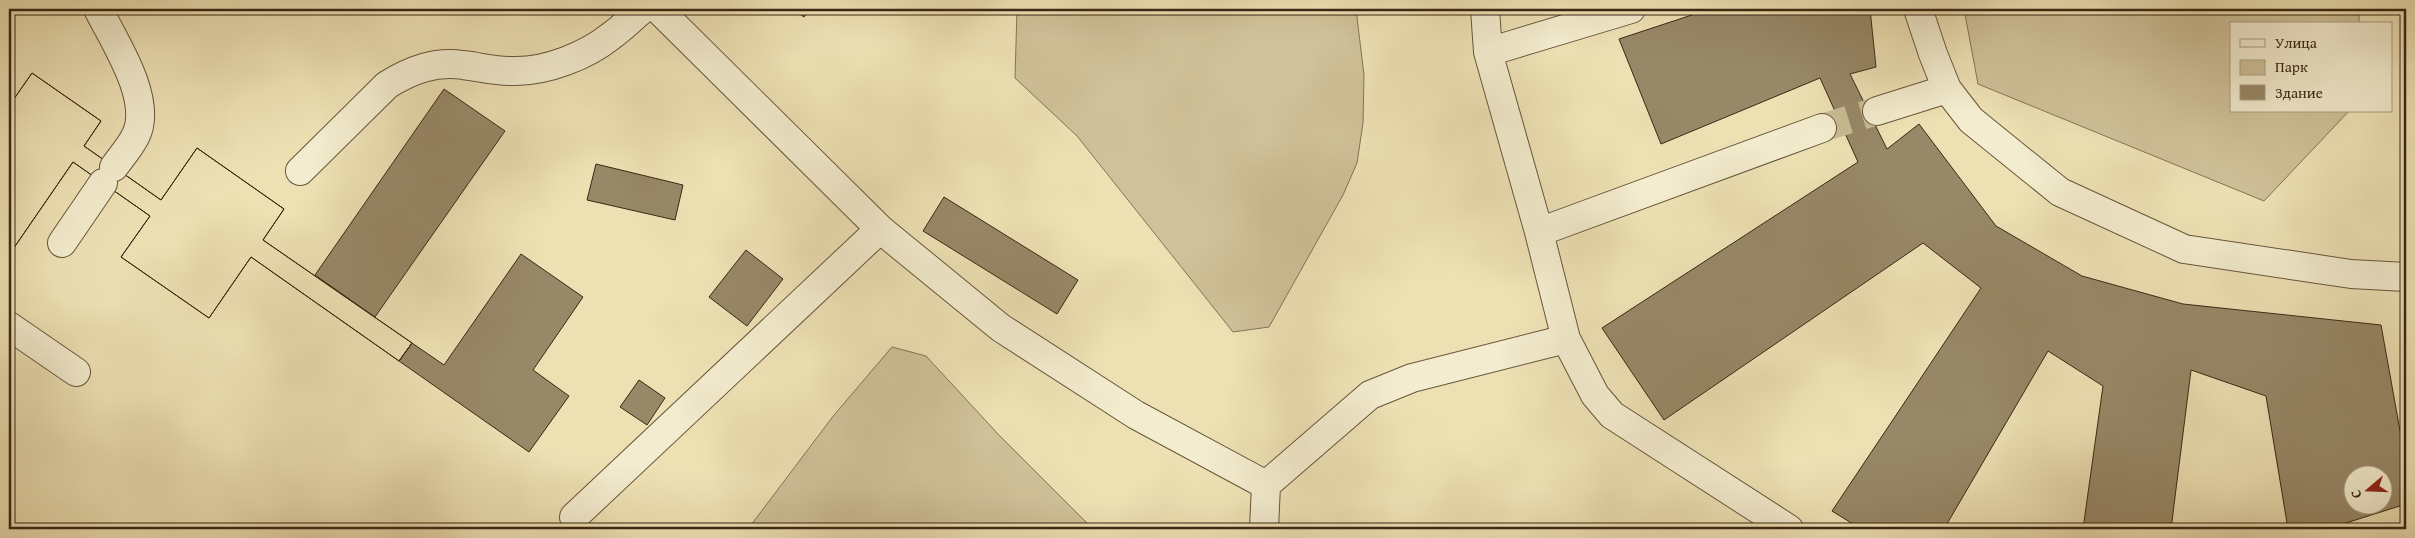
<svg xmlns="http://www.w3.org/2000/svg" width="2415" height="538" font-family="'Gentium Book Plus',serif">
<rect width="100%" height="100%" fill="#ede1b4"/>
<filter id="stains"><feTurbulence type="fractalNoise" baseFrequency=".004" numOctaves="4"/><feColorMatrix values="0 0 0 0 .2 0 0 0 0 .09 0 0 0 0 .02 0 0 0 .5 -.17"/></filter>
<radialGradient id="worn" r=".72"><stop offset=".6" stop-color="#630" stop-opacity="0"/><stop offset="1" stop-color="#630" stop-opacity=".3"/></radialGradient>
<path fill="#cfc199" stroke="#847456" d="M1017 9H1356L1364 75 1363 123 1357 163 1343 195 1269 327 1233 332 1077 136 1015 78Z
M1964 9H2359V24H2231V111H2349L2264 201 1978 84Z
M892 347 926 356 998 434 1093 529H748L834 415Z"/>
<path fill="#978867" stroke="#3a2713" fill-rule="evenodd" d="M793 9H810L804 17Z
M1710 9H1870L1876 67 1850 74 1887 149 1919 124 1996 226 2082 276 2183 304 2381 325 2406 464V504L2327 529H2288L2266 396 2191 370 2171 529H2083L2103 386 2048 351 1944 529H1861L1832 511 1981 288 1923 243 1664 420 1602 328 1858 162 1820 78 1661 144 1619 39ZM2352 476H2382V506H2352Z
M32 73 101 121 84 146 161 200 197 148 284 209 263 240 412 343 399 361 251 257 209 318 121 257 150 216 73 162 9 255V106Z
M32 73 101 121 84 146 161 200 197 148 284 209 263 240 412 343 399 361 251 257 209 318 121 257 150 216 73 162 9 255V106Z
M444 89 505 131 375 317 315 275Z
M596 164 683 185 675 220 587 200Z
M944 197 1078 280 1057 314 923 231Z
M746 250 783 279 747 326 709 297Z
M521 254 583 297 533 370 569 396 529 452 399 361 412 343 444 365Z
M639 380 665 398 647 425 620 407Z"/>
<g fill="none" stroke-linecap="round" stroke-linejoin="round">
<path stroke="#c9bc94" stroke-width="28" stroke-dasharray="28 14" stroke-linecap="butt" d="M1822 128 1877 111"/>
<g stroke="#67563b" stroke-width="30">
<path id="minor" d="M98 9C114 41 153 99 136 135 131 146 121 157 114 167
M658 9 880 229 1001 328 1136 415 1266 485 1264 529
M1918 9 1933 54 1947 89 1971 120 2060 192 2184 249 2351 274 2406 277
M1488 52 1631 9
M1877 111 1947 89
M300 171 387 85C411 70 435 61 463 65 481 67 497 72 516 71 547 71 586 56 611 36 622 28 632 18 643 9
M1539 232 1822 128
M62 243 103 183
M9 326 76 372
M1566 339 1595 395 1612 415 1789 529
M1266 485 1370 395 1412 378 1566 339 1539 232 1488 52 1485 9
M574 517 880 229"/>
</g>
<use href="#minor" stroke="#f3ecce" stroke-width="28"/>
</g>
<rect width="2415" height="538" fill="none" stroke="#ede1b4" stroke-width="30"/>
<rect x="10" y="10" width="2395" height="518" fill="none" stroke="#3a2713" stroke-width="2.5"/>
<rect x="15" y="15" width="2385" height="508" fill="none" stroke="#3a2713"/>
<rect x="2230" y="22" width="162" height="90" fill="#f3ecce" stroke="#a99d83"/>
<rect x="2240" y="39" width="25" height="8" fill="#f3ecce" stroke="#a99d83"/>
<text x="2275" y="48" font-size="15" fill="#3a2713">Улица</text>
<rect x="2240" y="60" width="25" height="15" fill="#cfc199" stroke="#a99d83"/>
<text x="2275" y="72" font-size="15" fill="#3a2713">Парк</text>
<rect x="2240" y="85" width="25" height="15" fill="#978867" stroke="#a99d83"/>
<text x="2275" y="98" font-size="15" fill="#3a2713">Здание</text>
<g transform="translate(2368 490) rotate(251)"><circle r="24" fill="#f3ecce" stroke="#a99d83"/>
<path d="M0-4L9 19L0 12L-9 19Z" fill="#8f2418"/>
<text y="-8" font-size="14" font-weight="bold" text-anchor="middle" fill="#3a2713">С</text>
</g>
<rect width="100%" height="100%" filter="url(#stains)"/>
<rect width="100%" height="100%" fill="url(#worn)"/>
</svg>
